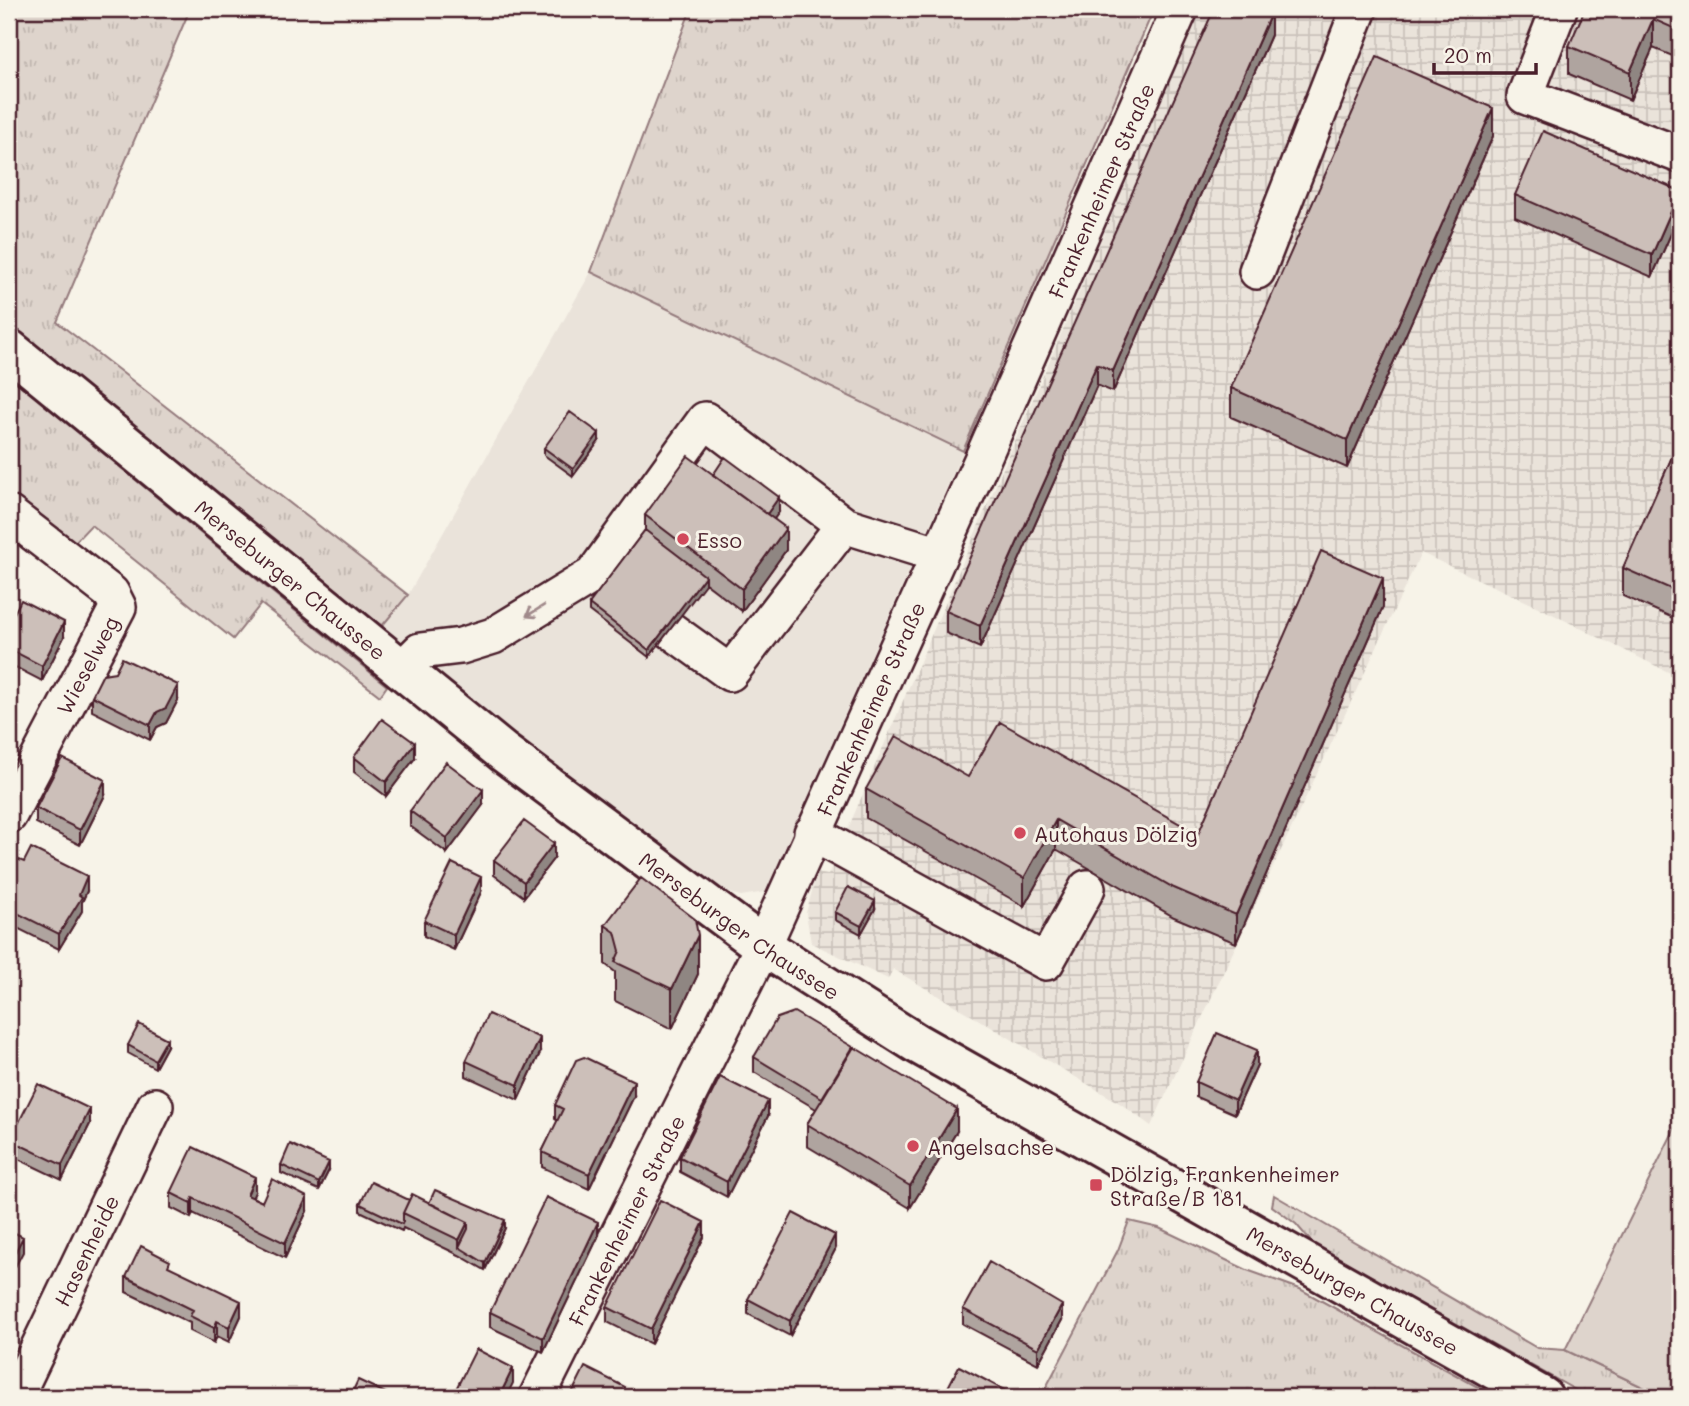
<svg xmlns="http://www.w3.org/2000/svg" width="1689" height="1406" font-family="Mali,sans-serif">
<defs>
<pattern id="industrial-grid" width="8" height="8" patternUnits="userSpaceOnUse" patternTransform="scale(1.75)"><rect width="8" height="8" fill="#eae3da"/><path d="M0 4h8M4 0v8" fill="none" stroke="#cac2bb"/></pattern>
<pattern id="grass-tufts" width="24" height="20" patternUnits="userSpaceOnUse" patternTransform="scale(1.75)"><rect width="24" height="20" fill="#ded4cc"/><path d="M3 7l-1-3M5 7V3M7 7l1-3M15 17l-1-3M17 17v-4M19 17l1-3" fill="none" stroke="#c0b6af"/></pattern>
</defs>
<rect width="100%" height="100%" fill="#f7f3e8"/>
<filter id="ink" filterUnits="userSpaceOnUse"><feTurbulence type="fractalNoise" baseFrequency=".0143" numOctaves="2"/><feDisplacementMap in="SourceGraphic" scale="14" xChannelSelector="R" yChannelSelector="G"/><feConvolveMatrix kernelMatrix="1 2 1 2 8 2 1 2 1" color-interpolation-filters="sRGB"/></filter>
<g filter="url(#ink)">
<path fill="#eae3da" d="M591 272 963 451 765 892 741 896 708 887 445 680 383 626 408 595Z"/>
<path fill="url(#industrial-grid)" d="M1201 9H1680V678L1536 606 1421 553 1151 1126 1121 1104 893 969 888 979 811 943 806 913 817 873 828 875Z"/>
<path fill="url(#grass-tufts)" stroke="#947a7c" stroke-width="2" d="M9 9H190L57 322 408 595 382 626 9 325Z
M691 9H1154L963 451 591 272Z
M9 376 387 686 380 696 261 604 233 639 91 525 74 543 9 503Z
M1274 1195 1537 1348 1565 1350 1664 1397H1588L1313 1244 1296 1224 1272 1206Z
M1129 1221 1159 1228 1247 1270 1300 1289 1496 1397H1041L1118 1250Z"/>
<path fill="#ded4cc" stroke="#947a7c" stroke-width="2" d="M1680 1118V1397H1664L1565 1350Z"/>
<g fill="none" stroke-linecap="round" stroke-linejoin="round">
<g stroke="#4a1f2b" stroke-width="40">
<g id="minor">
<path d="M1559 9 1525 96 1680 155"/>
<path d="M1257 271 1359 9"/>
<path d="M9 514 111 593 118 607 9 815"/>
<path d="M633 603 730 673 844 525"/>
<path d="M401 670 420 651 461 646 493 636 593 575 705 420 844 525 937 554"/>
<path d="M812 833 1046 962 1087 888"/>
<path id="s1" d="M15 1397 155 1106"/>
<path id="s2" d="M537 1397 763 946 982 460 1180 9"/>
</g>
</g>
<g stroke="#4a1f2b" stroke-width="44">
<g id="major">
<path id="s3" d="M9 349 503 752 763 946 916 1043 1543 1397"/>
</g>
</g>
<use href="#minor" stroke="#f7f3e8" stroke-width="35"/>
<use href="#major" stroke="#f7f3e8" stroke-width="38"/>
</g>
<path fill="#afa49f" stroke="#4a1f2b" stroke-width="2" d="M1680 9V59L1653 48 1630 100 1569 74V46Z
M1271 35 1113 392 1097 385 980 648 946 633V611Z
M1493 136 1347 468 1231 417V388Z
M1515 195 1680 213 1652 277 1515 217Z
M1680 439V621L1623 596V568Z
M599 441 573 476 544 455V448Z
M713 475 779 512 774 519 786 550 742 611 705 583 649 657 589 611V604L645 530V515Z
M1383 607 1236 943 1174 917 1056 849 1024 906 866 818V789L968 777 1198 834Z
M9 623 64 637 42 681 9 664Z
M92 696 178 700 166 723 157 727 150 740 92 711Z
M354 757 415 758 386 796 354 772Z
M105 795 80 845 36 823V808Z
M483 805 447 853 410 826V811Z
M554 858 524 897 494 875V860Z
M9 877 87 891 82 902V911L59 949 9 924Z
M481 892 454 950 424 936V921Z
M875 909 861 934 835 920V912Z
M605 925 698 974 672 1029 615 1001V972L605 964Z
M128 1045 167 1046 155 1068 128 1053Z
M540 1053 518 1100 466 1076V1061Z
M754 1057 957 1131 910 1208 807 1146V1124L816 1109 754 1072Z
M1257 1065 1235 1114 1196 1097V1082Z
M634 1096 589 1189 542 1167V1152L558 1121 555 1119V1105Z
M768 1116 727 1197 680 1172V1157Z
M90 1124 62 1180 10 1155V1140Z
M281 1165 329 1170 319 1190 281 1173Z
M255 1192 252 1197 262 1202 307 1211 285 1258 193 1213 191 1218 171 1208V1193Z
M409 1200 429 1203 505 1228 485 1270 459 1255 403 1228 402 1231 360 1211V1204Z
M598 1237 543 1352 490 1327V1312Z
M704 1237 651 1344 607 1322V1307Z
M835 1250 790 1336 748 1314V1299Z
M170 1267 241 1316 229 1342 217 1336 214 1343 190 1331V1323L126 1292V1277Z
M963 1309 1062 1320 1038 1364 963 1324Z"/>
<path fill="#8f8682" stroke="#4a1f2b" stroke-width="2" d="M1271 13V35L1113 392V371Z
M1653 19V48L1630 100V72Z
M1493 108V136L1347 468V440Z
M1680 191V213L1652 277V255Z
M1097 364V385L980 648V626Z
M599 433V441L573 476V469Z
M779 497V512L763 534V519Z
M786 528V550L742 611V589Z
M705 576V584L649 657V650Z
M1383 578V607L1236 943V915Z
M64 622V637L42 681V666Z
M178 685V700L166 723 157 727 150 740V725L157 712Z
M415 743V758L386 796V782Z
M105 780V795L80 845V830Z
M483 790V805L447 853V838Z
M1056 820V849L1024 906V878Z
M554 843V858L524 897V882Z
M87 876V891L82 902V911L59 949V934Z
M481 877V892L454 950V935Z
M875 901V909L861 934V926Z
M698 935V974L672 1029V989Z
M540 1038V1053L518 1100V1085Z
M167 1039V1046L155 1068V1060Z
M1257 1050V1065L1235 1114V1100Z
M634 1081V1096L589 1189V1174Z
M768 1101V1116L727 1197V1182Z
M90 1109V1124L62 1180V1165Z
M957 1109V1131L910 1208V1186Z
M329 1162V1170L319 1190V1183Z
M255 1177V1192L247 1209V1195Z
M307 1197V1211L285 1258V1243Z
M193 1198V1213L191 1218V1203Z
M505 1220V1228L485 1270V1263Z
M468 1222V1237L459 1247V1240Z
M598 1222V1237L543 1352V1338Z
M704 1222V1237L651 1344V1329Z
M835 1235V1250L790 1336V1321Z
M23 1237V1252L9 1278V1264Z
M241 1301V1316L229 1342V1327Z
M1062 1305V1320L1038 1364V1349Z
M217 1321V1336L214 1343V1328Z
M513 1368V1383L506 1397H499Z
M625 1387V1397H620Z"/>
<path fill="#ccbfb9" stroke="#4a1f2b" stroke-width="2" d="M1214 9H1261L1271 13 1113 371 1097 364 980 626 946 611Z
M1585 9H1680V31L1653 19 1630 72 1569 46Z
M1377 57 1493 108 1347 440 1231 388Z
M1543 131 1680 191 1652 255 1515 195Z
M570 412 599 433 573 469 544 448Z
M1680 439V593L1623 568Z
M688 456 786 528 742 589 645 515Z
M725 457 779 497 767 514 713 475Z
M645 530 705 576 649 650 589 604Z
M1321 551 1383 578 1236 915 1174 888 1056 820 1024 878 866 789 896 736 968 777 1000 722 1198 834Z
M21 600 64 622 42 666 9 649V623Z
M122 658 178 685 166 708 157 712 150 725 92 696 103 674 115 672Z
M382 719 415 743 386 782 354 757Z
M62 758 105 780 80 830 36 808Z
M446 762 483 790 447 838 410 811Z
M524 821 554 843 524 882 494 860Z
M31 848 87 876 79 895 82 897 59 934 9 909V877L17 859 24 862Z
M452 863 481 877 454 935 424 921Z
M641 878 695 919 698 935 672 989 615 962 620 951 615 932 605 925Z
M848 887 875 901 861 926 835 912Z
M794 1012 853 1047 822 1098 754 1057 777 1018Z
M488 1014 540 1038 518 1085 466 1061Z
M139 1024 167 1039 155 1060 128 1045Z
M1217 1033 1257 1050 1235 1100 1196 1082Z
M854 1047 957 1109 910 1186 807 1124Z
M584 1057 634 1081 589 1174 542 1152 563 1109 555 1105 576 1060Z
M720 1077 768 1101 727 1182 680 1157Z
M38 1084 90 1109 62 1165 10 1140Z
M290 1144 329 1162 319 1183 281 1165Z
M193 1147 255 1177 247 1195 262 1202 272 1179 307 1197 285 1243 193 1198 191 1203 171 1193Z
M371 1182 409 1200 403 1213V1221L402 1224 360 1204Z
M435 1190 505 1220 485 1263 459 1247 468 1229V1222L429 1203Z
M412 1194 468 1222 459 1240 403 1213Z
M546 1197 598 1222 543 1338 490 1312Z
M660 1200 704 1222 651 1329 607 1307Z
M793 1213 835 1235 790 1321 748 1299Z
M9 1230 23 1237 9 1264Z
M141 1246 170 1261 168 1266 241 1301 229 1327 217 1321 214 1328 190 1316 193 1310 126 1277Z
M989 1262 1062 1305 1038 1349 963 1309Z
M476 1349 513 1368 499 1397H452Z
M959 1366 1006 1391 1003 1397H943Z
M585 1367 625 1387 620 1397H570Z
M358 1380 394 1397H350Z"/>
<defs><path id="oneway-shaft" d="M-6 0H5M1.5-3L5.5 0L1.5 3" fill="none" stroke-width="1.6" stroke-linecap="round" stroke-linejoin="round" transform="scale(1.75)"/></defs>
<use stroke="#a0898a" href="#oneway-shaft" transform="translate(535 611) rotate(148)"/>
</g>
<g fill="#d1495b" stroke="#f7f3e8" stroke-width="2.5">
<circle cx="683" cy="539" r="7"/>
<circle cx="1020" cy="833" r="7"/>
<circle cx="913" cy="1146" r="7"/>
<rect x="1089" y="1178" width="14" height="14" rx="3.5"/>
</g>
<g text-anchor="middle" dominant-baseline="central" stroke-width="6" stroke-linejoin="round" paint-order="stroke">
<g font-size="21" fill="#4a1f2b" stroke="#f7f3e8">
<text stroke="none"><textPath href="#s2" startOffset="1332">Frankenheimer Straße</textPath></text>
<text stroke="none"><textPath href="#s3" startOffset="364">Merseburger Chaussee</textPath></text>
<text transform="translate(87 665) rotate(-62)">Wieselweg</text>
<text stroke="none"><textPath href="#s2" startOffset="765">Frankenheimer Straße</textPath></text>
<text stroke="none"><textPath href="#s3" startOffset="931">Merseburger Chaussee</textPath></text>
<text stroke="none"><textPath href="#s2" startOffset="198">Frankenheimer Straße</textPath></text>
<text stroke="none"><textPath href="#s1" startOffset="163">Hasenheide</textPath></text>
<text stroke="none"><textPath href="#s3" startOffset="1645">Merseburger Chaussee</textPath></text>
</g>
<g font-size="21" fill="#4a1f2b" stroke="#f7f3e8" text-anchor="start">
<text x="697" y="539">Esso</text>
<text x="1034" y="833">Autohaus Dölzig</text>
<text x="927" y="1146">Angelsachse</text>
<text x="1110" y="1173">Dölzig, Frankenheimer<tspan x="1110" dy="24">Straße/B 181</tspan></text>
</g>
</g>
<rect width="1689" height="1406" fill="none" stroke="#f7f3e8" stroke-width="35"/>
<rect x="18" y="18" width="1654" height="1371" fill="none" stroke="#4a1f2b" stroke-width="2.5" filter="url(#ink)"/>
<path d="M1434 63v10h102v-10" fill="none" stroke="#4a1f2b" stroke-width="3.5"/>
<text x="1444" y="63" font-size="21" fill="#4a1f2b" stroke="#f7f3e8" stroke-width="5" paint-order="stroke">20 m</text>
</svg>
